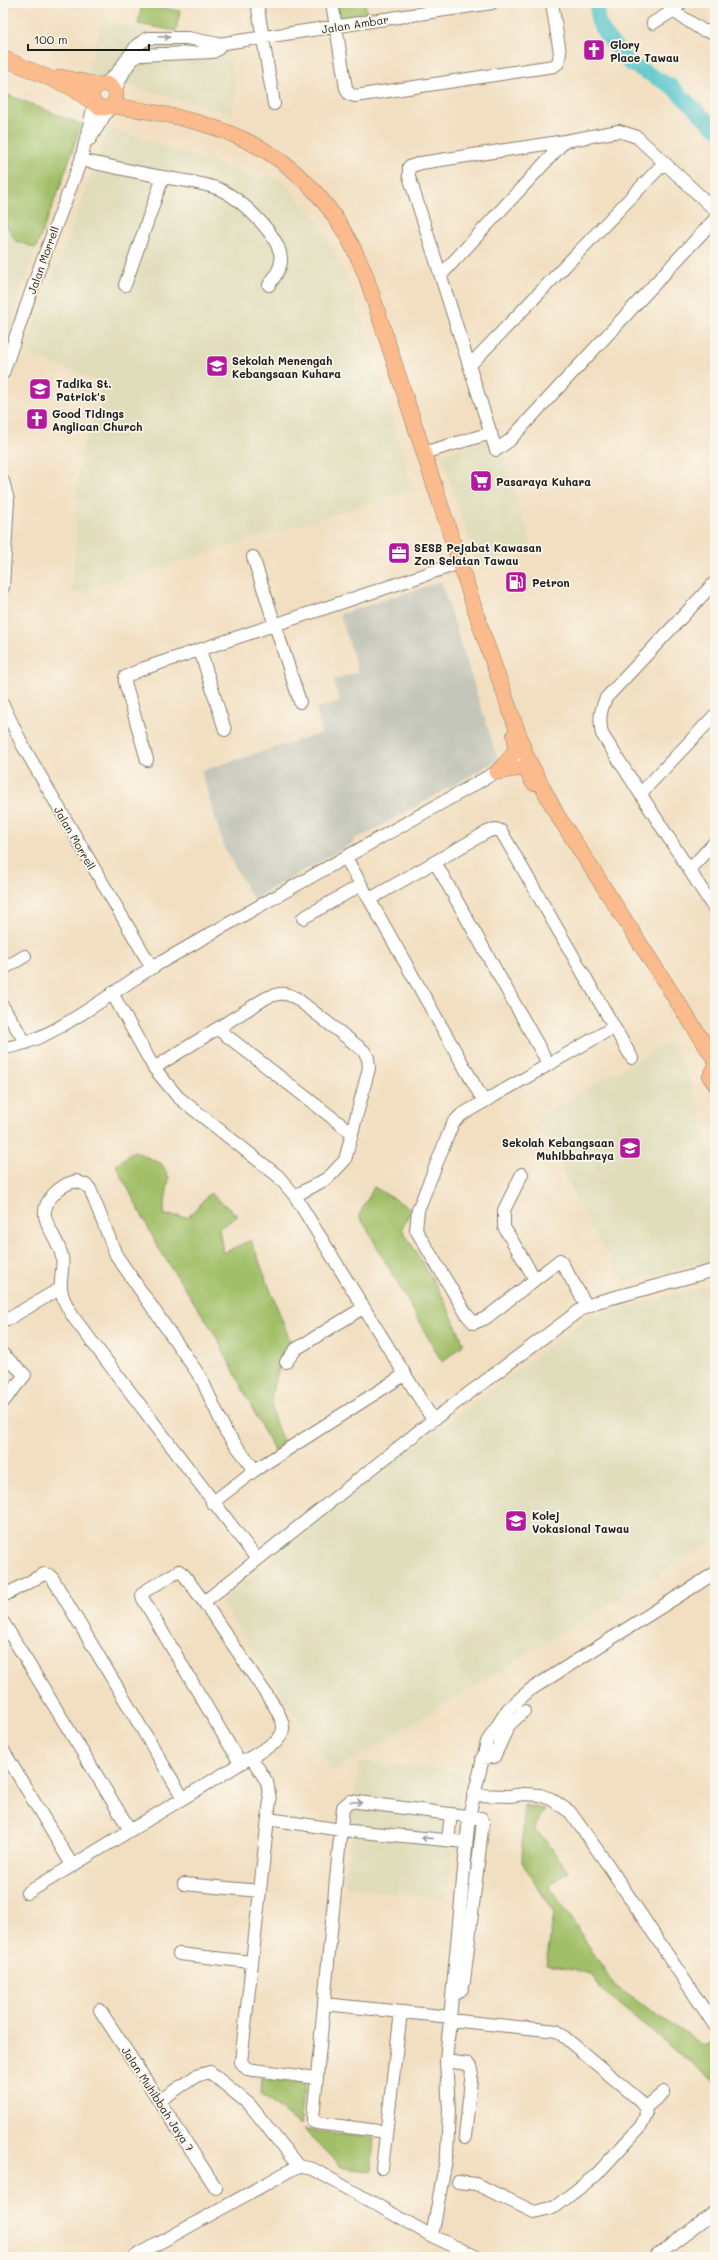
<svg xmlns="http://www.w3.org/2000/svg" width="718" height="2260" font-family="Mali,sans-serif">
<rect width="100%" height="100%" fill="#fbf7ec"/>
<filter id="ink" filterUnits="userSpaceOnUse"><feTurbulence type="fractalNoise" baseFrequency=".025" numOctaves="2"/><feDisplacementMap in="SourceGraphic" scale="8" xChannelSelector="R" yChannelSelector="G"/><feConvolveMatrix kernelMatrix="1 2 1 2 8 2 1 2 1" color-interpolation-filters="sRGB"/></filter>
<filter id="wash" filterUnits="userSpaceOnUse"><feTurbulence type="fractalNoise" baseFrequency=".012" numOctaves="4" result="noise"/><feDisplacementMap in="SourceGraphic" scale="16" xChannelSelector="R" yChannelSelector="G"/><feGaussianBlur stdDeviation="0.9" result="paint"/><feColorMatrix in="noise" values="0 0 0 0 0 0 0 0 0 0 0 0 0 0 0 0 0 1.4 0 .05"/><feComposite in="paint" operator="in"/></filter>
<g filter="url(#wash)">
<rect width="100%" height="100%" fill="#f2dfc1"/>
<path fill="#e0ddbb" d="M103 19 152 33 229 47 236 94 232 114 87 74Z
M109 128 232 169 257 180 267 176 282 180 297 197 318 222 336 255 353 293 413 490 73 594 79 457 91 425 104 404 95 380 24 353Z
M3 219 16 241 36 248 3 344Z
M497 437 532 547 477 565 442 455Z
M671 1041 690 1081 702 1118 715 1178V1259L624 1282 588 1222 537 1117Z
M715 1284V1540L333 1772 221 1602 341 1502 589 1317Z
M365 1761 463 1772 447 1899 344 1887 359 1765Z"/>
<path fill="#c4c6b9" d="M441 582 498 760 367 834 355 838 354 842 253 899 225 850 201 771 322 733 316 709 340 701 333 680 358 672 340 614Z"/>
<path fill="#a1bf67" stroke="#5e6e42" d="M337 3H365L367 15 339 19Z
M142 4 180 11 176 31 138 24Z
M3 93 81 124 61 184 36 248 16 241 3 219Z
M134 1151 162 1164 169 1178 163 1215 188 1217 210 1193 238 1216 219 1228 223 1253 251 1240 291 1343C270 1387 263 1399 285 1446L275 1453 215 1334 159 1249 116 1165Z
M374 1187 411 1209 402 1229 443 1297 464 1344 442 1362 359 1215Z
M524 1805 545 1809 533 1830 545 1839 568 1872 549 1885 615 1986 703 2046 715 2041V2082L602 1991 591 1974 546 1964 554 1913 522 1862Z
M262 2078 302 2082 305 2085 300 2126 261 2094Z
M304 2130 374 2137 371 2171 342 2168Z"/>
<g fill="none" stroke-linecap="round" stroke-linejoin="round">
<path stroke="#57c5cb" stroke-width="15" d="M597 3 598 21 605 34 629 63 671 86 715 128"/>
</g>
</g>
<g filter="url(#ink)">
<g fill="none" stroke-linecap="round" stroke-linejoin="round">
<g stroke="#877e6e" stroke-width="14">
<path id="minor" d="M257 3 274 104
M332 3 346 88 349 94 355 96 554 66 558 63 560 53 552 3
M673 11 702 30 715 33
M653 23 673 11 681 3
M105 84 117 73 137 45 148 38H188L218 44 492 3
M115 91C120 80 127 61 139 55L213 52 218 49V44
M90 139 109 108
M81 160C108 166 135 172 162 177 180 180 201 182 219 189 240 198 281 236 281 260 281 269 274 278 269 285
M715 210 637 137 619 131 565 141 421 163 409 167V176L496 450 509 441 715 219
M441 275 565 141
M125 285 163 177
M470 365 664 163
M3 373 38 272 81 160 94 104
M423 453 491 433
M3 481 8 500 3 587
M253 557 300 702
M715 582 606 698C600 711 599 720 602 734L715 910
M200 650 225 730
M3 705 23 746 152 968
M147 760 125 682V677L142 669 460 563
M641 793 715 715
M346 858 483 1100
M435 862 548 1063
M689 870 715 842
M370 899 487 832 495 829 501 831 632 1058
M303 918 361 885
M3 969 25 956
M112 993 154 1068 178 1097 278 1176 295 1196 433 1420
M3 1007 26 1043
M218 1029 352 1133
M3 1048C50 1043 111 992 153 967 277 895 402 826 526 755
M154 1068 266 998C278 993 284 992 296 998L364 1051 368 1058 369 1068 345 1160 328 1178 295 1196
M522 1174 504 1210V1227L535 1279
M587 1306 560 1260 486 1318 474 1323 467 1315 416 1230 418 1210 448 1135 453 1123 461 1115 614 1027
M8 1319 61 1288
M3 1354 25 1375 3 1402
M286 1362 296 1349 363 1308
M255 1470 226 1432 201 1378 116 1255 90 1189 86 1185 76 1181C67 1183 59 1188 53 1195 32 1217 58 1234 62 1257 64 1267 60 1277 61 1287 61 1298 69 1310 74 1318L257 1559
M212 1503 255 1470 404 1375
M3 1596 44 1574 49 1575 53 1579 183 1798
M204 1602 433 1420 580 1310 597 1302 715 1270
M3 1622 130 1830
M3 1750 72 1865
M251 1757 267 1782 270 1800 241 2062 247 2069 316 2078
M482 1758 494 1757 509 1725 524 1711
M473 1795 510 1796 524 1794 540 1795 551 1799 570 1812 608 1865 715 2026
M269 1819 341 1830 465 1842
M448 1840 451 1814
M184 1884 260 1891
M27 1893 276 1742C288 1728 283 1722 275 1707L204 1602 184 1575 179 1571 145 1591 142 1594 143 1599 240 1763
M179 1954 251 1962
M324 2004 451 2017
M100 2010 216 2188
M450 2020 557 2031 638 2099 645 2108 646 2115 641 2126 596 2175 555 2207 534 2212 476 2184 458 2182
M446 2061 468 2064 472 2070 465 2137
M159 2101 196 2076 210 2072 250 2105 298 2166
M645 2108 664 2092
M386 2132 317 2123 313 2122V2118L343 1807 350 1801 481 1818 483 1821 464 1981 462 1989 453 1996
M382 2168 401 2012
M432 2236 447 2154 449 2110 446 2061 469 1816 487 1742 508 1709 530 1690 715 1573
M134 2257 298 2166 313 2169 432 2236 477 2257
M655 2257 715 2212"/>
</g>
<g stroke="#877e6e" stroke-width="16">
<path id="major" d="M3 58 72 88 92 102
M61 77 99 85
M92 96a12 12 0 1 1 24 0a12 12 0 1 1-24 0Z
M112 106C234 121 318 156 366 276L483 634 526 755 556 813 715 1060
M497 772 522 768 527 772 533 783
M497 772C508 760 520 752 514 735
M715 1068 710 1077 715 1084"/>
</g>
<use href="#minor" stroke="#fff" stroke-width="12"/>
<use href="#major" stroke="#fbbb8c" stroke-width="15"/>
</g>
<defs><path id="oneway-shaft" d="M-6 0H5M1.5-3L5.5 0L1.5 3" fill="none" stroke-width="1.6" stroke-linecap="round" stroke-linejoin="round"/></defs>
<g stroke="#999">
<use href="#oneway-shaft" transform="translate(164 37) rotate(2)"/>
<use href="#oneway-shaft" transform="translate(356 1802) rotate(5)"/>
<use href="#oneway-shaft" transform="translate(427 1838) rotate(-174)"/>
</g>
</g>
<defs>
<g id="church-square" transform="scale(1.15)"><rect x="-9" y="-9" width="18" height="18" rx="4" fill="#b5179e" stroke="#fbf7ec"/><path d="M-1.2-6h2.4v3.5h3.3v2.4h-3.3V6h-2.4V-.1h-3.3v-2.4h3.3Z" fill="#fff"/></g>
<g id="school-square" transform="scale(1.15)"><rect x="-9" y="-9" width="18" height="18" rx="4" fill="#b5179e" stroke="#fbf7ec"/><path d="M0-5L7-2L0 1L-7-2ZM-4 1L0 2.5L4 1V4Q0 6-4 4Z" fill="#fff"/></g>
<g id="supermarket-square" transform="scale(1.15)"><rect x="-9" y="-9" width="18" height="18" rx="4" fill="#b5179e" stroke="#fbf7ec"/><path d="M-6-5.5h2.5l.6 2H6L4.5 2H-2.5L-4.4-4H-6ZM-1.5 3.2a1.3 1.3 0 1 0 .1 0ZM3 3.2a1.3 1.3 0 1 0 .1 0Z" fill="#fff"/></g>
<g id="office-square" transform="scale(1.15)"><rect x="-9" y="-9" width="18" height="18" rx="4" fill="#b5179e" stroke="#fbf7ec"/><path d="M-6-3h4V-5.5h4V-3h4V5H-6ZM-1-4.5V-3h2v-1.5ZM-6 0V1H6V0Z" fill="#fff"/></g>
<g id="fuel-square" transform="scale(1.15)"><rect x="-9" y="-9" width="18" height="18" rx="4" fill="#b5179e" stroke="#fbf7ec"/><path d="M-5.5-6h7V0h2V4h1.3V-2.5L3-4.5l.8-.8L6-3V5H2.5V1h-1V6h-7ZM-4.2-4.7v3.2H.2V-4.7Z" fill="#fff"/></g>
<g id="university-square" transform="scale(1.15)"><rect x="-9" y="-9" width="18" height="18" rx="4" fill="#b5179e" stroke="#fbf7ec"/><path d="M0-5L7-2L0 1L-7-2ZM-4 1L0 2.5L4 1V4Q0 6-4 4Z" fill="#fff"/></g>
</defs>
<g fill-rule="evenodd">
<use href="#church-square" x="594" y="50"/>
<use href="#school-square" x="217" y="366"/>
<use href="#school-square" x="40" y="389"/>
<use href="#church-square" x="37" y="419"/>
<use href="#supermarket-square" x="481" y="481"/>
<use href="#office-square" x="399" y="553"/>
<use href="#fuel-square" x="516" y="582"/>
<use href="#school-square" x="630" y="1148"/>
<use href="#university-square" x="516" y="1521"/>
</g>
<g text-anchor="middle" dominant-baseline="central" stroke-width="3.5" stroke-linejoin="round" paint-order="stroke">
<g font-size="11" fill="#1c1c1c" stroke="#fbf7ec">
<text transform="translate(355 24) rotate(-9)">Jalan Ambar</text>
<text transform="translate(43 260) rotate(-70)">Jalan Morrell</text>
<text transform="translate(75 838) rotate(60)">Jalan Morrell</text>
<text transform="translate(158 2099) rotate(57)">Jalan Muhibbah Jaya 7</text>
</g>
<g font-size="11" font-weight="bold" fill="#1c1c1c" stroke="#fbf7ec" text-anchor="start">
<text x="610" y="44">Glory<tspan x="610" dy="13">Place Tawau</tspan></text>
<text x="232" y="360">Sekolah Menengah<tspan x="232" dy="13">Kebangsaan Kuhara</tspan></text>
<text x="56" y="383">Tadika St.<tspan x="56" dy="13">Patrick's</tspan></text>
<text x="52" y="413">Good Tidings<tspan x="52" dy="13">Anglican Church</tspan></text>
<text x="496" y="481">Pasaraya Kuhara</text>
<text x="414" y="547">SESB Pejabat Kawasan<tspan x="414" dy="13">Zon Selatan Tawau</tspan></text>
<text x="532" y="582">Petron</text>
<text x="614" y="1142" text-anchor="end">Sekolah Kebangsaan<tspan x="614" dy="13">Muhibbahraya</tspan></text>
<text x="532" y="1515">Kolej<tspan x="532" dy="13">Vokasional Tawau</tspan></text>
</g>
</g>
<rect width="718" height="2260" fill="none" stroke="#fbf7ec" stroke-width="16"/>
<path d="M28 44v6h121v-6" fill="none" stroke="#1c1c1c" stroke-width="2"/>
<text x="34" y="44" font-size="12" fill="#1c1c1c" stroke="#fbf7ec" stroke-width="3" paint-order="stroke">100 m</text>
</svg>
